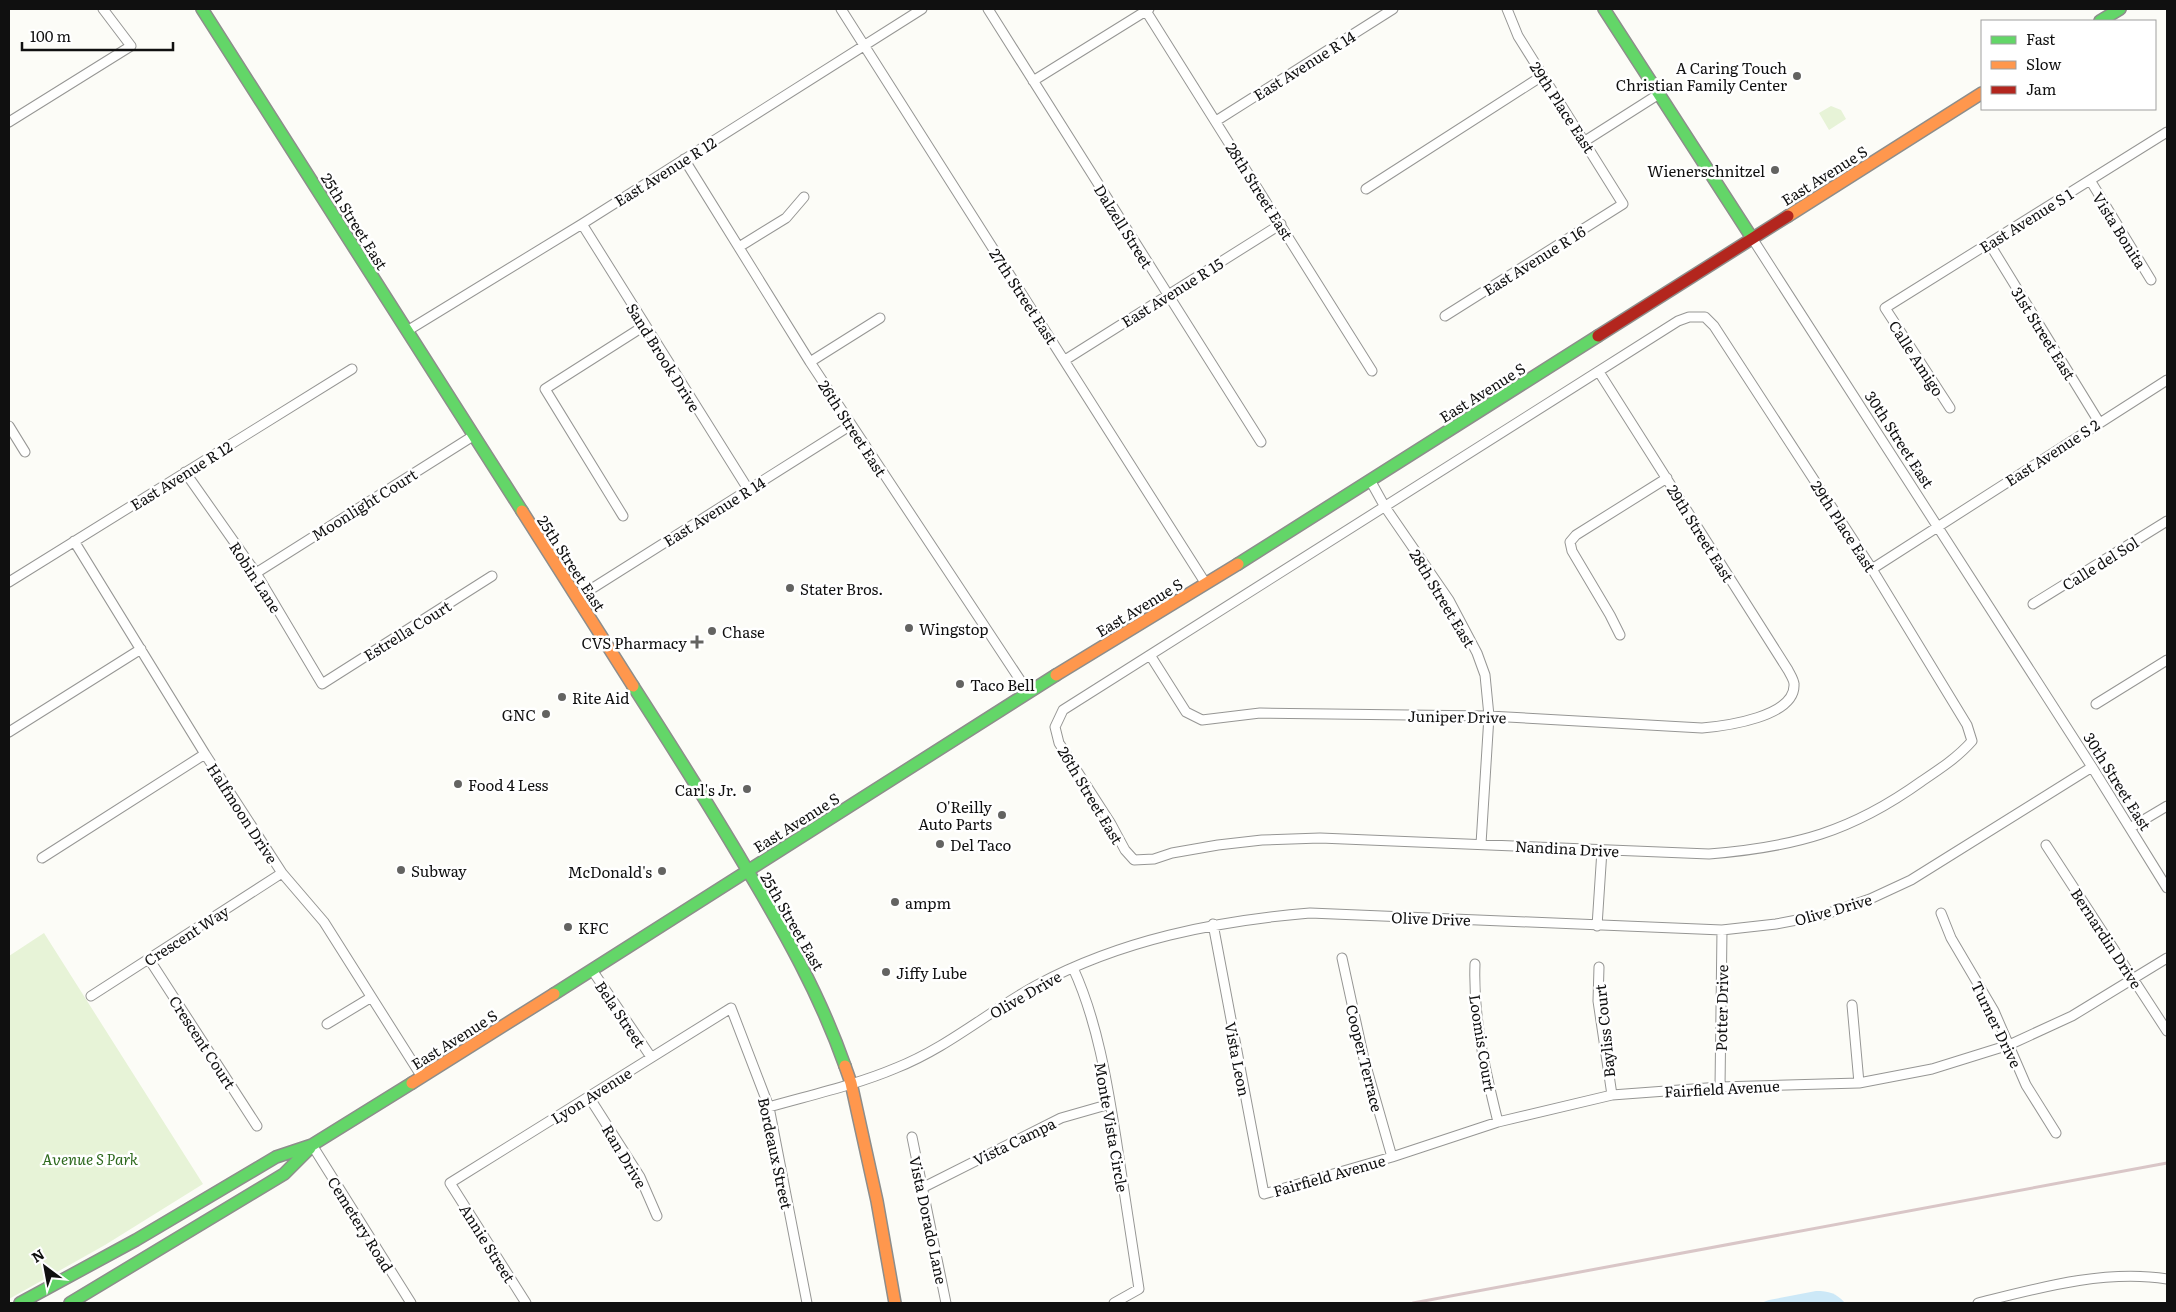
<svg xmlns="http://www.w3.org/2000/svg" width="2176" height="1312" font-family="Literata,serif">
<rect width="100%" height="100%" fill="#fcfcf7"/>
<path fill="#e7f3d7" d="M1831 106 1841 110 1846 119 1829 130 1819 113Z
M44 933 203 1184 105 1245 9 1299V956Z"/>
<path fill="#cce8f7" d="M1816 1291C1829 1291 1836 1293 1845 1303H1761L1769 1300Z"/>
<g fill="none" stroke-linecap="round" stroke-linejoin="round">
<g stroke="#969694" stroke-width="11">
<path id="street" d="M841 9 1206 584
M988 9 1261 442
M1146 11 1372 371
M1033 81 1149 9
M1216 121 1393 9
M9 122 131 46 103 9
M1585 141 1659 94
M684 159 810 362 1028 692
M2090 180 2151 280
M1366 189 1542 76
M582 224 748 489
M1752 238 2092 767 2167 888
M1989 243 2099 422
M739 247 786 218 804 197
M1445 316 1623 204 1518 36 1507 9
M1689 317H1705L1714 326 1872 569 1967 725 1972 741C1958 757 1940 769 1922 781 1851 832 1795 847 1709 854L1320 838 1262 840 1218 845 1172 853 1154 859 1134 860 1125 850 1111 824 1059 743 1055 727 1063 710 1678 321Z
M407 331 582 224 922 9
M1065 360 1281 224
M810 362 880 318
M1950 408 1885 308 2167 132
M9 426 25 452
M185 472 256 573 322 684 492 576
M1370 480 1385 507 1449 600 1477 653 1485 675 1489 716 1481 844
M623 516 545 389 644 326
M74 541 205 754 282 873 324 922 422 1077
M1872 569 2167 380
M256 573 473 436
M9 582 352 369
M577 598 851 425
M2033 604 2167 521
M1620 635 1610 615 1572 551 1570 542 1576 535 1667 478
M1150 655 1186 712 1202 720 1260 713 1489 716 1702 728C1725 726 1796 717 1794 684 1794 680 1790 674 1788 670L1599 372
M2096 704 2167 660
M9 732 141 649
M2130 828 2167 806
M2046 845 2167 1031
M42 858 205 754
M1941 913 1951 938 1994 1011 2026 1085 2056 1133
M1213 924 1264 1194 1392 1157 1498 1122 1612 1095 1720 1087 1859 1083 1932 1069 2009 1045 2072 1016 2167 958
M1597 926 1602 850
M1342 958 1364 1059 1392 1157
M149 959 257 1126
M1475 964C1473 1017 1485 1070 1498 1122
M1599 967 1598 1001 1612 1095
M1073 968C1097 1020 1107 1081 1116 1138 1124 1188 1131 1239 1139 1289L1114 1303
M592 970 651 1057
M91 996 282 873
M1852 1005 1859 1083
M327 1024 370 998
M1720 1087 1722 930
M589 1097 640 1177 657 1216
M769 1107C811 1095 856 1085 896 1068 947 1048 989 1011 1037 985 1121 940 1215 921 1310 913L1722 930 1776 924 1823 915 1870 899 1911 880 2092 767
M912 1137 946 1303
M312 1145 411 1303
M922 1188 1061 1118 1110 1104
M526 1303 450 1183 731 1008 769 1107 807 1303
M1978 1303C2038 1288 2105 1269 2167 1279"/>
</g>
<g stroke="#8d8d8b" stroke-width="14">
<path id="fast" d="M202 9 522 511
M1604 9 1752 238
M2100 21 2120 9
M1238 564 1598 336
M633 686C671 745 709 805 745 866 784 931 820 995 845 1066
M554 994 1056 675
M20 1303 136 1240 276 1157 312 1145 412 1083
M70 1303 284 1174 310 1148"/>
</g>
<g stroke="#8d8d8b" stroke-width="14">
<path id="slow" d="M1788 216 1982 93
M522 511 633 686
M1056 675 1238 564
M845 1066 851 1083 877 1201 895 1303
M412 1083 554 994"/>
</g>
<g stroke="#8d8d8b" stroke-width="14">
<path id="jam" d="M1598 336 1788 216"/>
</g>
<use href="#street" stroke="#fffffe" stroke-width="9"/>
<use href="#fast" stroke="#63d668" stroke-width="11"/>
<use href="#slow" stroke="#ff974d" stroke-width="11"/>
<use href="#jam" stroke="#b3261e" stroke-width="11"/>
<path stroke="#d9c6c7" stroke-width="3" d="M1413 1303 2167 1163"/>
</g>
<g fill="#636361" stroke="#fff" stroke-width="2">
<circle cx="1797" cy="76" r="5"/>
<circle cx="1775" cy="170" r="5"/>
<circle cx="790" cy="588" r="5"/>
<circle cx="909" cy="628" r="5"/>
<circle cx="712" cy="631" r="5"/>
<path d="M694.5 634.5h5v5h5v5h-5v5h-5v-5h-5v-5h5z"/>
<circle cx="960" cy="684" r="5"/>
<circle cx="562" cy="697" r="5"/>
<circle cx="546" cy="714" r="5"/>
<circle cx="458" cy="784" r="5"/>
<circle cx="747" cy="789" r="5"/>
<circle cx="1002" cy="815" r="5"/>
<circle cx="940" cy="844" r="5"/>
<circle cx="401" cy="870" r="5"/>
<circle cx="662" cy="871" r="5"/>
<circle cx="895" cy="902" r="5"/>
<circle cx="568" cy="927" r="5"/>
<circle cx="886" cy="972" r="5"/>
</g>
<g text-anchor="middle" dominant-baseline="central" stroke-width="5" stroke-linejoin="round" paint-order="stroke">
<g font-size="15" fill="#101010" stroke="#fff">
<text transform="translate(1304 65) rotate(-32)">East Avenue R 14</text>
<text transform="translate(1563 107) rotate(57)">29th Place East</text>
<text transform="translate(665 171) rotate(-32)">East Avenue R 12</text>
<text transform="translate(1824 175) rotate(-32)">East Avenue S</text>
<text transform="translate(1260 191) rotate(58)">28th Street East</text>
<text transform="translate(2026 220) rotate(-32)">East Avenue S 1</text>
<text transform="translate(355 221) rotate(58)">25th Street East</text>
<text transform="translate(1124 226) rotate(58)">Dalzell Street</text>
<text transform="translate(2120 230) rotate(58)">Vista Bonita</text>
<text transform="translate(1534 260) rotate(-32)">East Avenue R 16</text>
<text transform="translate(1172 292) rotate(-32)">East Avenue R 15</text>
<text transform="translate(1024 296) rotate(57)">27th Street East</text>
<text transform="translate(2044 333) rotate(58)">31st Street East</text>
<text transform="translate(664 357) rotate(58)">Sand Brook Drive</text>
<text transform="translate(1917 358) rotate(57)">Calle Amigo</text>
<text transform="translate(1482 392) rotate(-32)">East Avenue S</text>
<text transform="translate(853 428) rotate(57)">26th Street East</text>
<text transform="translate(1900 439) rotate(57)">30th Street East</text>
<text transform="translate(2052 452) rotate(-33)">East Avenue S 2</text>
<text transform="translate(181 475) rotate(-32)">East Avenue R 12</text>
<text transform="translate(364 504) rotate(-32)">Moonlight Court</text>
<text transform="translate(714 511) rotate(-32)">East Avenue R 14</text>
<text transform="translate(1844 526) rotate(57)">29th Place East</text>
<text transform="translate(1701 533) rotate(58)">29th Street East</text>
<text transform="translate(572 563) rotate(57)">25th Street East</text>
<text transform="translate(2100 563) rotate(-32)">Calle del Sol</text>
<text transform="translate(256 577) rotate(57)">Robin Lane</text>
<text transform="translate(1443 598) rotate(59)">28th Street East</text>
<text transform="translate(1139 607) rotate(-31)">East Avenue S</text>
<text transform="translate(407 630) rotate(-32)">Estrella Court</text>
<text transform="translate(1457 716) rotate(1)">Juniper Drive</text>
<text transform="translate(2118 781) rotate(58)">30th Street East</text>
<text transform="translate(1091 795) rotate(59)">26th Street East</text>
<text transform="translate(243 813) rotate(57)">Halfmoon Drive</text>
<text transform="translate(796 822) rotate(-32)">East Avenue S</text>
<text transform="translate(1567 848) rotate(3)">Nandina Drive</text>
<text transform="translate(1833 909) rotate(-16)">Olive Drive</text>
<text transform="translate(1431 918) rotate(2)">Olive Drive</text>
<text transform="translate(793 921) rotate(60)">25th Street East</text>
<text transform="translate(186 935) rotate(-33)">Crescent Way</text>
<text transform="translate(2107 938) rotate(57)">Bernardin Drive</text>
<text transform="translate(1025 994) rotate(-30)">Olive Drive</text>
<text transform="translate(1721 1008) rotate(-89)">Potter Drive</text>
<text transform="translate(621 1014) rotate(56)">Bela Street</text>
<text transform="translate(1997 1024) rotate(64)">Turner Drive</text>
<text transform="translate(1604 1031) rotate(-96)">Bayliss Court</text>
<text transform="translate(454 1039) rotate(-32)">East Avenue S</text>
<text transform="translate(203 1042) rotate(57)">Crescent Court</text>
<text transform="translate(1483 1043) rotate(81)">Loomis Court</text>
<text transform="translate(1365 1058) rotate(76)">Cooper Terrace</text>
<text transform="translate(1238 1059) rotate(79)">Vista Leon</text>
<text transform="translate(1722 1088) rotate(-3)">Fairfield Avenue</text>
<text transform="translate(591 1095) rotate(-32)">Lyon Avenue</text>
<text transform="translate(1112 1127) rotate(80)">Monte Vista Circle</text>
<text transform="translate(1014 1141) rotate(-26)">Vista Campa</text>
<text transform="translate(776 1153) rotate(78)">Bordeaux Street</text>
<text transform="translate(625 1156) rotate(59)">Ran Drive</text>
<text transform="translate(1329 1175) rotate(-16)">Fairfield Avenue</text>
<text transform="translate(929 1220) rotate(78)">Vista Dorado Lane</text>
<text transform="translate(361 1224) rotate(58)">Cemetery Road</text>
<text transform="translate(488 1243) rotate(58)">Annie Street</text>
</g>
<g font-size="15" fill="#101010" stroke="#fff" text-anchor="start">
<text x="1787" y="67" text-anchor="end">A Caring Touch<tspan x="1787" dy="17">Christian Family Center</tspan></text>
<text x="1765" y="170" text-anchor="end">Wienerschnitzel</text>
<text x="800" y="588">Stater Bros.</text>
<text x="919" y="628">Wingstop</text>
<text x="722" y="631">Chase</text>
<text x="687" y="642" text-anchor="end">CVS Pharmacy</text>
<text x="970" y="684">Taco Bell</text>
<text x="572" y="697">Rite Aid</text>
<text x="536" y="714" text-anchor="end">GNC</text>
<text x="468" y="784">Food 4 Less</text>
<text x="737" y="789" text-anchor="end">Carl's Jr.</text>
<text x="992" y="806" text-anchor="end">O'Reilly<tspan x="992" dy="17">Auto Parts</tspan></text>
<text x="950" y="844">Del Taco</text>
<text x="411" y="870">Subway</text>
<text x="652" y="871" text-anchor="end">McDonald's</text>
<text x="905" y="902">ampm</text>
<text x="578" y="927">KFC</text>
<text x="896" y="972">Jiffy Lube</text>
</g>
<g font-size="15" font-style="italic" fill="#2f6a1f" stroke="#fff">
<text x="90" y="1158">Avenue S Park</text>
</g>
</g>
<rect width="2176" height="1312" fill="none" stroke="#101010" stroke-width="20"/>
<rect x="1981" y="20" width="175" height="90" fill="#ffffff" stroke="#9f9f9f"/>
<rect x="1991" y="36" width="25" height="8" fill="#63d668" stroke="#9f9f9f"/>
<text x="2026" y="45" font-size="15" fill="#101010">Fast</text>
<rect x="1991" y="61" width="25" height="8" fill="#ff974d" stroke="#9f9f9f"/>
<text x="2026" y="70" font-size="15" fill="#101010">Slow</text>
<rect x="1991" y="86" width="25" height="8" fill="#b3261e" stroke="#9f9f9f"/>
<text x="2026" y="95" font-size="15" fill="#101010">Jam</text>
<g transform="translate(45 1267) rotate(328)" stroke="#ffffff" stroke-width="4" paint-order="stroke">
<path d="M0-4L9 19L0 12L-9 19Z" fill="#101010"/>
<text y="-8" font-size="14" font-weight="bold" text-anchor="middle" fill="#101010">N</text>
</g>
<path d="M22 42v8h151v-8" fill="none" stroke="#101010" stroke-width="2.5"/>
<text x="30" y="42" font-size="15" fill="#101010" stroke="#ffffff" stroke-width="4" paint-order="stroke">100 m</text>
</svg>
